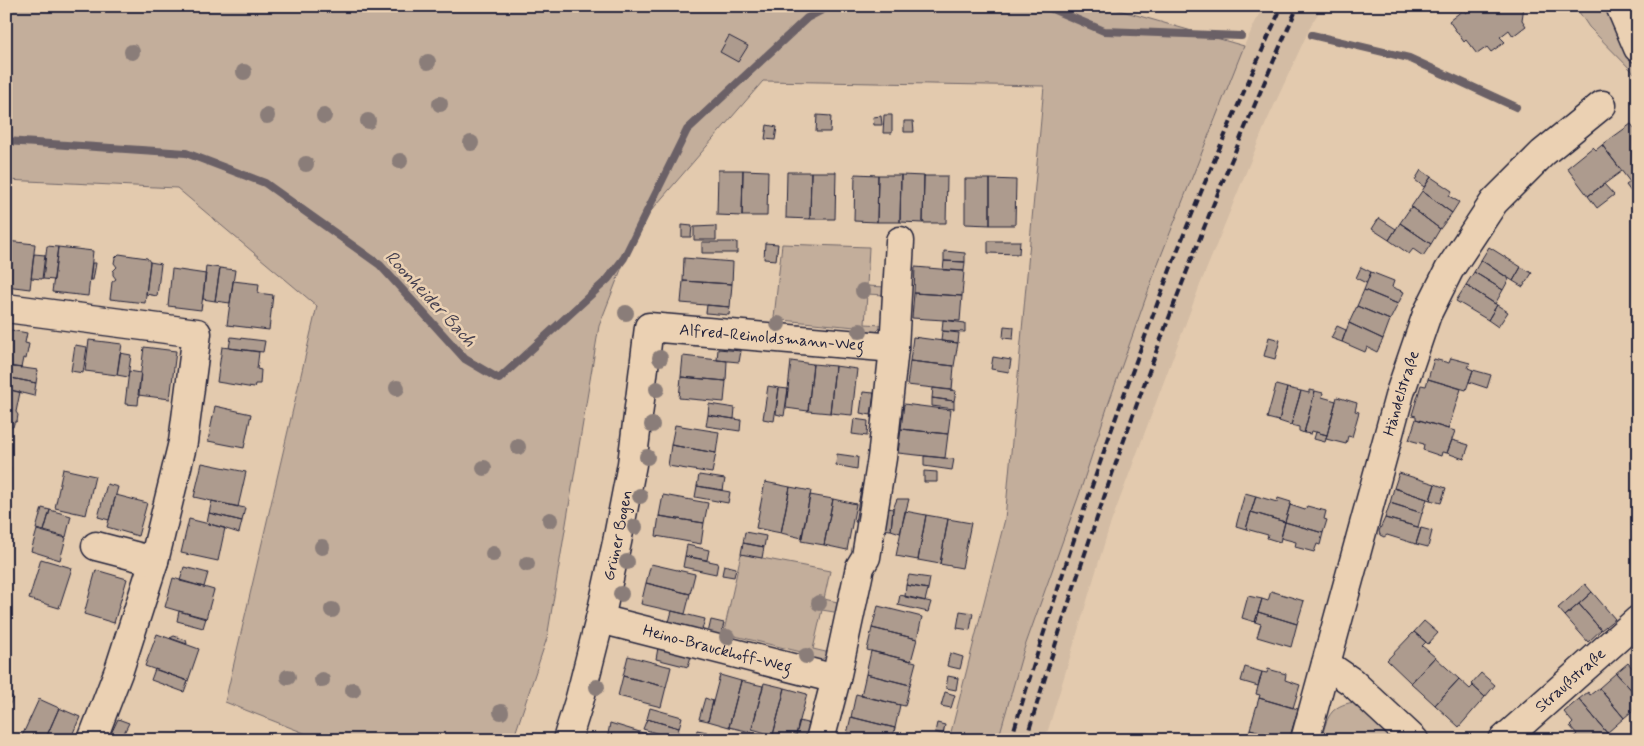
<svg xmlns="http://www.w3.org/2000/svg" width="1644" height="746" font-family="Mynerve,sans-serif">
<rect width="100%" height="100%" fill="#e3caae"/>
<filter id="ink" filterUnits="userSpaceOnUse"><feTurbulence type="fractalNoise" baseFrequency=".02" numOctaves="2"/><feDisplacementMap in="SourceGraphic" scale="10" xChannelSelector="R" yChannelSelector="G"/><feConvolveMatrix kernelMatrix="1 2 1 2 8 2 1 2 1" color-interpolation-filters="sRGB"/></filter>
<g filter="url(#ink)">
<path fill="#d3bca4" d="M1263 6H1323L1312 23 1266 123 1200 285 1109 528 1045 740H998L1023 652 1079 495 1108 405 1157 266 1244 46Z"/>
<path fill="#c3ae9b" stroke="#72686b" d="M6 6H1105L1244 46 1157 266 1108 405 1079 495 1023 652 998 740H949L1005 519 1044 86 763 81 638 226 599 326 547 638 513 740H322L225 702 317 306 177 188 6 180Z
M1575 6H1638V77L1589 27Z
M782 244 869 247 867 286 886 287 885 295 867 294 865 324 883 325 875 333 854 335 855 327 782 320 781 328 773 327Z
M741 554 830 571 824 599 842 603 840 613 822 610 813 649 830 653C820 663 813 662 800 660L801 652 731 635 729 642 722 640Z
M1354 702 1401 740H1321C1327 718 1329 706 1354 702Z"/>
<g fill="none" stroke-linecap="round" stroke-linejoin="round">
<path stroke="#6a6066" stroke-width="8" d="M1045 6 1104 31 1241 36
M1312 35 1409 58 1516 107
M6 141 186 153 265 183 380 265 465 359 499 379 608 279 624 258 687 130 807 18 830 6"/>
</g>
<path fill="#ad9b8e" stroke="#22223b" d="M1524 6 1522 20 1526 26 1513 36 1509 30 1500 37 1505 42 1491 52 1487 47 1477 54 1466 40 1464 42 1449 21 1463 10 1466 13 1474 6Z
M729 36 748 46 738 62 720 52Z
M817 115 831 116 830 132H816Z
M884 115H892V133H883Z
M881 116 882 125H874L873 117Z
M904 121H913L914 132H904Z
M1631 124 1638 133 1637 200 1626 185 1630 182 1602 145Z
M767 125 777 127 775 140 765 139Z
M1602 145 1622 171 1588 196 1567 168 1593 147 1596 150Z
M718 170H743L742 216 717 215Z
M743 170 768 171 767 216H742Z
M1421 170 1431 177 1424 187 1415 180Z
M787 172H811L810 219 786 218Z
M811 172H836L835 219H810Z
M855 174 878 175 877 222 854 221Z
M878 175H901L900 222H877Z
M901 175 924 176 923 223 900 222Z
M924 176H947L946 223H923Z
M1431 177 1452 191 1449 196 1459 202 1452 213 1422 191Z
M965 179H990V225L965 224Z
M990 179 1016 180 1015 225H990Z
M1604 184 1614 195 1597 208 1588 196Z
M1422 191 1452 213 1440 229 1411 207Z
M1411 207 1440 229 1431 244 1400 223Z
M1379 218 1396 229 1389 240 1372 229Z
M1400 223 1431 244 1423 256 1413 249 1409 254 1389 240Z
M682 225 692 226 691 237H682Z
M716 226V240H694V227Z
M6 241 35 244 30 289 6 286Z
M988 241H1020L1019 254 988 253Z
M702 242H737V253H702Z
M765 243 778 244 776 260 764 259Z
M47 246 58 247 54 280 43 279Z
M58 247 93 251 88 296 52 292Z
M1489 247 1521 267 1513 281 1481 260Z
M944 251 965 253V262L944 261Z
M34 254 45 255 42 279 31 278Z
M119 254 147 258 150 262 145 303 110 299 112 282 116 279 113 275V271L117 267 114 263 115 258Z
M684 258 733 262 732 284 683 281Z
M1481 260 1509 279 1503 290 1474 272Z
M944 261 965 262 964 271 943 270Z
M150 262 161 264 157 296 146 294Z
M92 263H96L93 280H90Z
M206 266 220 268 215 301 203 299Z
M915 267 964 271 962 296 914 293Z
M1361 267 1371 272 1366 283 1356 278Z
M1521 267 1532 273 1523 287 1513 281Z
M220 268 235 270 230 303 215 301Z
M172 269 206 274 201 310 168 306Z
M1371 272 1394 281 1392 287 1404 292 1398 304 1364 290Z
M1474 272 1503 290 1495 304 1466 285Z
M233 281 259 284 258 293 273 295 269 330 227 325Z
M683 281 732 284 730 307 681 303Z
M1466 285 1497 305 1488 320 1456 301Z
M1364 290 1398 304 1390 320 1357 306Z
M914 293 962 296 960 321 912 318Z
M707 305 730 307 729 315 706 313Z
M1497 305 1508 312 1498 327 1488 320Z
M1357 306 1390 320 1383 339 1349 323Z
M943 320 965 323V332L942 331Z
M1349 323 1383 339 1377 352 1367 347 1365 352 1342 342Z
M1004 326 1014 327 1013 339 1003 338Z
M1337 326 1346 330 1342 342 1331 338Z
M6 329 27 333 25 343 29 344 26 359 23 358 21 368 6 366Z
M942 331 959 333 958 343 941 341Z
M231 337 265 341 263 352 229 348Z
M913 337 958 343 954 366 910 361Z
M1269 337 1280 340 1275 359 1264 356Z
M89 340 122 344 117 375 85 371Z
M75 345 87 347 83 373 71 371Z
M144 347 176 351 170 399 138 395Z
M222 347 259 352 257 369 261 370 260 384H255L254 388 217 382Z
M718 349 741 351 739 362 717 360Z
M120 353 131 355 128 377 117 375Z
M683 356 727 361 726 381 681 377Z
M993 357 1011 360 1009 372 991 369Z
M1451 358 1470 363 1468 368 1473 370 1466 390 1428 379 1434 359 1449 363Z
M791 361 813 364 808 411 786 408Z
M910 361 954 366 952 390 907 385Z
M813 364 835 366 830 413 808 411Z
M8 366 38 370 36 383 6 377Z
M835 366 857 369 852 415 830 413Z
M1473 370 1491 375 1487 388 1469 382Z
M129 371 141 373 138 405 125 404Z
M6 377 36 383 34 396 6 389Z
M681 377 726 381 724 402 679 398Z
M1428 379 1461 389 1448 429 1416 419V416L1412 415 1421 385 1426 386Z
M1276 385 1287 388 1279 421 1267 418Z
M768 386 779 388 774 421 763 419Z
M779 388 788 389 784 416 776 414Z
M933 388 956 391 954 401 932 398Z
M1287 388 1301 391 1291 425 1279 421Z
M6 389 20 392 16 412 18 415 17 421 14 423 13 427 6 426Z
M1309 390 1315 391 1304 433 1299 431V427L1291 425 1301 391 1309 393Z
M1315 391 1323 393 1322 397 1336 401 1327 435 1312 431 1311 434 1304 433Z
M863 392 874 393 871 415 860 413Z
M1337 397 1357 403 1355 411 1359 412 1352 437 1348 436 1346 444 1326 439Z
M932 398 954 401V409L932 406Z
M709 404 735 408 734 419 708 415Z
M904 404 951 410 948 434 901 429Z
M215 406 251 414 244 448 208 441Z
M708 415 741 420 740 431 706 426Z
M854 419 868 421 867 436 852 434Z
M1416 419 1455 431 1447 453 1442 452 1441 456 1423 450 1424 444 1409 440Z
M675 425 719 432 716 453 671 445Z
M901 429 948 434 945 458 898 453Z
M1316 432 1327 435 1325 442 1314 439Z
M1452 440 1469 445 1464 459 1447 453Z
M671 445 716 453 712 473 668 466Z
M837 454 858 457 857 469 836 465Z
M924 456 954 459 952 470 924 466Z
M202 463 246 472 238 507 194 497Z
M6 466 11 468 7 484H6Z
M63 469 95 476 86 515 55 508Z
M924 471 937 472V482H924Z
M1399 473 1435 484 1430 500 1394 488Z
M699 475 725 479 723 490 697 486Z
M765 482 790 487 781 533 756 528Z
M107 484 118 487 109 520 98 517Z
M1435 484 1446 488 1441 503 1430 500Z
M697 486 730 492 728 503 695 497Z
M790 487 811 491 802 538 781 533Z
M1394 488 1427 499 1422 513 1390 503Z
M861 489 871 491 865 524 855 522Z
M1245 493 1256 496 1246 529 1236 526Z
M116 495 147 503 138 536 107 527Z
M663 495 708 503 704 523 659 516Z
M810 495 833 499 824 545 801 541Z
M1256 496 1277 502 1278 498 1291 502 1285 522 1251 512Z
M833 499 856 504 847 550 824 545Z
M897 499H909L900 533 891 530 893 509Z
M212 501 245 508 242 521 209 513Z
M1390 503 1422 513 1418 527 1385 518Z
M1290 505 1305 510 1307 506 1326 511 1324 519 1327 520 1323 533 1285 522Z
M883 507 893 509 891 530 880 529Z
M42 508 50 510 44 531 36 529Z
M50 510 71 516 66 537 44 531Z
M905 511 926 515 918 560 896 556Z
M1251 512 1285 522 1280 542 1267 538 1268 535 1246 529Z
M209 513 242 521 239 533 207 523Z
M926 515 948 519 940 564 918 560Z
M659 516 704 523 701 544 656 536Z
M1385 518 1421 528 1416 544 1387 535 1384 537 1380 535 1379 531Z
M189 519 225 528 218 561 181 553Z
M948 519 971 523 962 568 940 564Z
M1285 522 1323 533 1320 545 1317 544 1314 552 1295 547 1296 542 1281 538Z
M1638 527V538L1632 532Z
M1421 528 1432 531 1428 547 1416 544Z
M37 530 66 538 60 560 31 551Z
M745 532 766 536 764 547 743 543Z
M743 543 764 547 762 558 741 554Z
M687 545 709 550 707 560 685 556Z
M685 556 718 563 716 574 683 567Z
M41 559 72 568 59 608 29 599Z
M651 564 695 574 690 594 646 583Z
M724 565 736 568 734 577 722 575Z
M184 567 208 573 204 587 180 581Z
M96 570 127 579 114 623 84 614Z
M909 575 930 578 928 589 906 585Z
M173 578 214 590 206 619 165 607Z
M646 583 690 594 685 614 641 604Z
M1585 584 1592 592 1565 616 1558 608Z
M906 585 928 589 925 601 905 597Z
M1271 591 1304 601 1297 624 1258 612 1262 599 1268 601Z
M1592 592 1615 619 1601 630 1579 604Z
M900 595 931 602 928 612 898 605Z
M1248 596 1262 599 1255 622 1242 618Z
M1579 604 1601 630 1588 642 1565 616Z
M878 606 922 617 917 639 872 628Z
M179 611 206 618 203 628 177 621Z
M672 611 705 619 702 630 669 622Z
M960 611 973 613 970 630 957 628Z
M1258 612 1297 624 1291 647 1257 637 1261 624 1255 622Z
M711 620 724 623 721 635 708 633Z
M1424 621 1438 633 1428 644 1414 632Z
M872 628 917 639 911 661 867 650Z
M1414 632 1426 642 1422 646 1435 657 1411 683 1387 660Z
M157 634 199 649 188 681 145 666Z
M174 636 186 640 187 644 170 638Z
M658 648 691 656 688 667 656 659Z
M871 651 916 662 910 685 866 674Z
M950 653 963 657 960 669 947 666Z
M628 656 671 667 666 687 623 676Z
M1435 657 1459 679 1435 705 1411 683Z
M1628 663 1634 670 1638 669V697L1616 673Z
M1245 667 1262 672 1258 686 1241 681Z
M155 669 188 681 184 692 151 680Z
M1268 669 1286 674 1285 680 1300 685 1293 708 1259 698 1260 695 1256 694 1262 672 1267 673Z
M1481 673 1495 685 1485 697 1471 684Z
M1616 673 1638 697V706L1624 718 1599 688Z
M866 674 910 685 905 706 861 696Z
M720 675 741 681 729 727 708 721Z
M623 676 666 687 661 707 618 696Z
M948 676 958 678 956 690 946 688Z
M1459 679 1470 689 1473 686 1485 697 1459 727 1435 705Z
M741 681 763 686 751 732 729 727Z
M764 683 785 688 773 735 752 729Z
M785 688 807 694 795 739 773 735Z
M1599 688 1624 718 1607 733 1579 699 1588 692 1590 695Z
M945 692 955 695 951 708 941 706Z
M6 694 13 697 6 713Z
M856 694 900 705 895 728 851 717Z
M705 698 713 701 708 721 699 719Z
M1259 698 1298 709 1289 740 1250 729Z
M39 699 59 708 45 740H30L22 736Z
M1579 699 1607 733 1599 740H1570L1577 734 1570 726 1573 723 1564 712Z
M59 708 80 717 70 740H45Z
M650 708 682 717 679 728 647 719Z
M851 717 895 728 892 740 846 738Z
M118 719 129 723 124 733H122L119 740H108Z
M647 719 679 728 676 739 643 729Z
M799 721 811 724 807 740H795Z
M610 723 653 736 652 740H607Z
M937 723 945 725 943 734 935 732Z
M1250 729 1285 739V740H1242L1244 735 1248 736Z
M697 730 707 732 706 740H695Z
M122 733H124L139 740H119Z"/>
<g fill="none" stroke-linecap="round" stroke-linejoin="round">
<g stroke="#22223b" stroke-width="31">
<g id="minor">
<path d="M1620 6 1638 48"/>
<path d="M6 308 197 333 183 442 154 561 119 670 92 740"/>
<path d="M96 546 154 561"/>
<path id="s1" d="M600 619 836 679"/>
<path d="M1326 664 1352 682 1414 740"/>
<path id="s2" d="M567 740 580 698 600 619 617 542 632 464 649 327 894 348"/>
<path d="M820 740 836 679 860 567 866 557 882 458 894 348 900 241"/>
<path id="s3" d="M1305 740 1400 393 1427 314 1449 270 1494 202 1543 153 1602 105"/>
<path id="s4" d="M1503 740 1638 620"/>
</g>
</g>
<use href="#minor" stroke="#ebd1b3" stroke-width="28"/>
<path stroke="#22223b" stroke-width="4" stroke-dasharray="8 4" stroke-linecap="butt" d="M1011 740C1058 582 1111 425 1170 270 1204 181 1243 93 1282 6
M1026 740C1101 490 1191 244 1298 6"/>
</g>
<g fill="#8a7d79">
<circle cx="132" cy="52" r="8"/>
<circle cx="428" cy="62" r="8"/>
<circle cx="244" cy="72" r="8"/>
<circle cx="440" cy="104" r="8"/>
<circle cx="267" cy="116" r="8"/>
<circle cx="324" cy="116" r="8"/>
<circle cx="368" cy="121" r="8"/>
<circle cx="471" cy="143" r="8"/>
<circle cx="400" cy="161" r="8"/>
<circle cx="306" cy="164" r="8"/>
<circle cx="863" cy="291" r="8"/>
<circle cx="626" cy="313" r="8"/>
<circle cx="778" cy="324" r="8"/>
<circle cx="860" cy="331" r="8"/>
<circle cx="660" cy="358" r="8"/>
<circle cx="397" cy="388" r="8"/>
<circle cx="657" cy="389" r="8"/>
<circle cx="652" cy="425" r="8"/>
<circle cx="518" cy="447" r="8"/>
<circle cx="647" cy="457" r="8"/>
<circle cx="484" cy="468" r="8"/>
<circle cx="640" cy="496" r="8"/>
<circle cx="550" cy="520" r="8"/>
<circle cx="635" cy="527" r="8"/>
<circle cx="322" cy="547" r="8"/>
<circle cx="493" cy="554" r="8"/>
<circle cx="627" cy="562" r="8"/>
<circle cx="527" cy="564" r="8"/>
<circle cx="621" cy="594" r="8"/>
<circle cx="819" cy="603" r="8"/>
<circle cx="332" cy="610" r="8"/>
<circle cx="727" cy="637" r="8"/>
<circle cx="806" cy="656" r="8"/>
<circle cx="288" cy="677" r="8"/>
<circle cx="322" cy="680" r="8"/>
<circle cx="597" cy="687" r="8"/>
<circle cx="353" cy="690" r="8"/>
<circle cx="501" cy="712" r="8"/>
</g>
</g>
<g text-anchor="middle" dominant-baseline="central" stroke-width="5" stroke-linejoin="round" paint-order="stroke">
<g font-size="16" fill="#22223b" stroke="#ebd1b3">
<text stroke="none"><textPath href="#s2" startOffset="545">Alfred-Reinoldsmann-Weg</textPath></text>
<text stroke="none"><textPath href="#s3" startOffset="360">Händelstraße</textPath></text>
<text stroke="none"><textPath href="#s2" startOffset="211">Grüner Bogen</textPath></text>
<text stroke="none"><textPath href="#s1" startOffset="121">Heino-Brauckhoff-Weg</textPath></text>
<text stroke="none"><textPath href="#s4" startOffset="90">Straußstraße</textPath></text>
</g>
<g font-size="18" font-style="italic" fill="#464150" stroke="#ebd1b3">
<text transform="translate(430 299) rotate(47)">Roonheider Bach</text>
</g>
</g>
<rect width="1644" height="746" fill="none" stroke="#ebd1b3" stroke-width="25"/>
<rect x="12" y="12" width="1619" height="721" fill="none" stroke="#22223b" stroke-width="2" filter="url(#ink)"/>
</svg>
